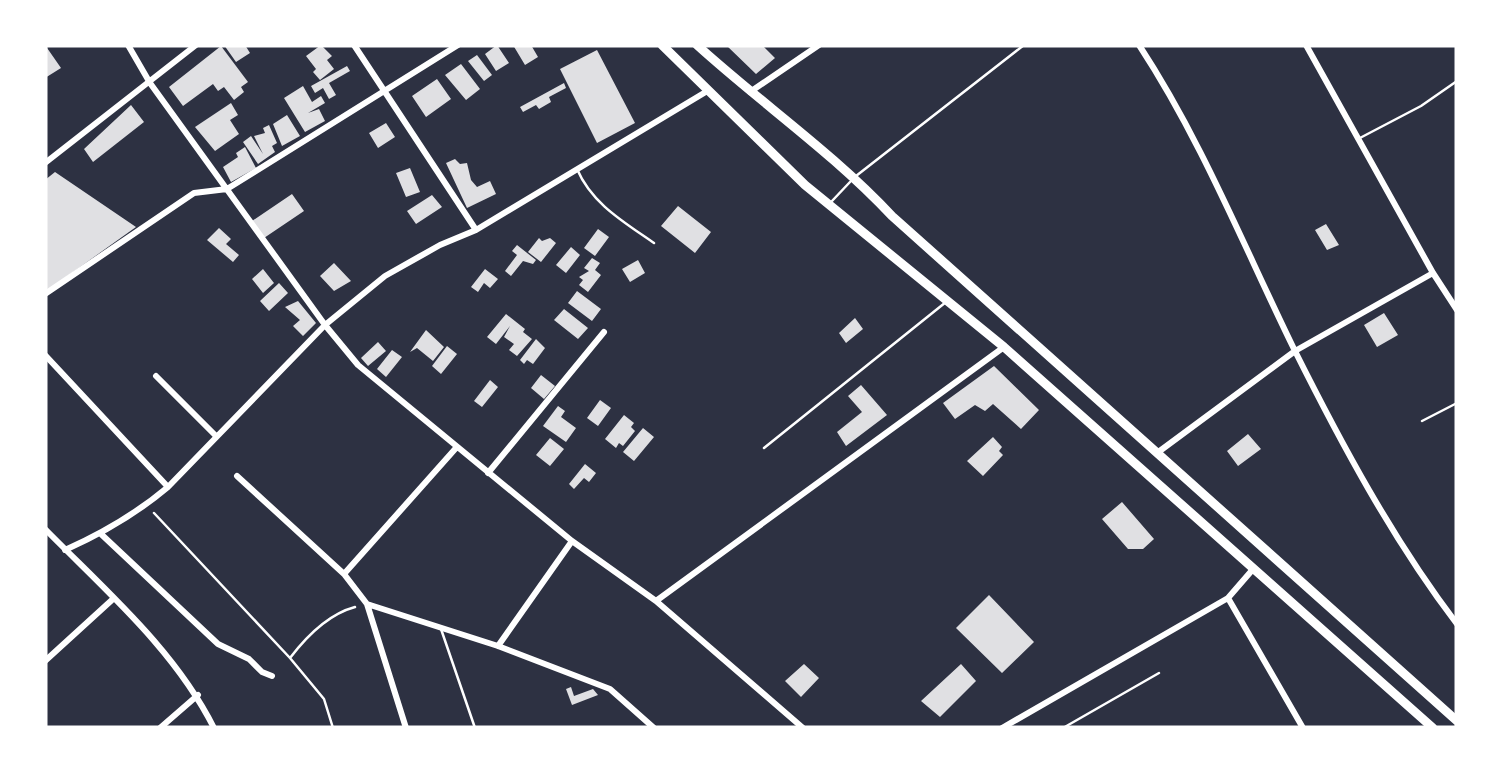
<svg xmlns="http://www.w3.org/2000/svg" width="1502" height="773" font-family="'DM Sans',sans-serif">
<rect width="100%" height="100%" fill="#2d3142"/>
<path fill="#e0e0e3" d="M45 45 61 68 45 78Z
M224 45H245L250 53 236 62Z
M321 45 332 56 327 60 334 69 320 80 313 72 316 69 306 56Z
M497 45 509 63 496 71 485 54Z
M513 45H531L538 57 525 65Z
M726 45H762L775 58 756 74Z
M221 46 248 82 241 87 244 92 234 100 224 87 218 91 213 84 183 106 169 87Z
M597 50 635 123 597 143 560 69Z
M477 55 492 75 484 81 468 61Z
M461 64 480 89 466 100 445 75Z
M347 66 350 71 329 83 336 95 329 99 323 88 315 93 311 86Z
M437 79 451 99 426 117 412 96Z
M564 83 566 88 549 97 551 102 539 109 536 105 523 112 520 107Z
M303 86 312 102 321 96 325 103 308 113 319 109 325 121 305 132 284 98Z
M231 103 238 115 230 120 239 134 215 151 195 127Z
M131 105 144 122 93 162 84 149Z
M287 115 300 136 282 146 273 124Z
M386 123 395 137 378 148 369 133Z
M269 125 277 143 272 146 275 152 258 164 243 142 251 136 263 154 254 136 265 133 263 128Z
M245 147 256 168 231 182 223 167 238 157 236 153Z
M455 159 460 164 467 163 471 180 477 187 490 181 496 194 467 208 446 163Z
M410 168 420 192 406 197 396 173Z
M55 172 136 227 45 292V180Z
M292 194 304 211 264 238 252 221Z
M432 195 442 207 416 224 407 211Z
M678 206 711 232 695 253 661 226Z
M1326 224 1339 245 1327 250 1315 230Z
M219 228 231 239 226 244 239 255 233 262 207 240Z
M598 229 609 237 595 256 584 248Z
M539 238 542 241 550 238 556 243 541 262 528 252Z
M517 245 536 260 533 264 523 261 511 276 505 271 517 255 512 251Z
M571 247 580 255 566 273 556 265Z
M592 258 600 263 595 270 601 275 588 292 579 285 583 280 579 277 589 271 584 268Z
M638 260 645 273 630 282 622 269Z
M334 263 351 281 334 291 320 276Z
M263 269 274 283 263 293 252 279Z
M485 269 498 279 490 288 484 283 478 292 471 287Z
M279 283 288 293 269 311 260 301Z
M577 291 601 309 592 321 568 303Z
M298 301 316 323 303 336 293 326 300 320 285 307Z
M564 309 588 328 578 339 554 320Z
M1384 313 1398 335 1377 347 1364 325Z
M506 314 525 329 523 332 532 339 517 356 509 350 514 344 504 337 510 326 496 344 487 337Z
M855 318 863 329 846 343 839 333Z
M426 330 444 347 433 361 417 348 410 352Z
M536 339 545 348 533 364 527 360 524 364 520 360Z
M378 342 386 351 368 366 361 358Z
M447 346 457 354 441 374 432 366Z
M392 350 402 357 386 377 377 369Z
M994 366 1039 410 1021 429 993 404 985 411 975 405 955 419 943 403Z
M541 375 555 386 544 399 531 388Z
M490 380 498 387 482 407 474 401Z
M861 385 887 415 846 446 837 432 862 412 848 396Z
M600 400 611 408 598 426 587 418Z
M558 406 565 411 561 417 576 428 566 442 543 426Z
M624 415 634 423 631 427 635 431 623 446 619 443 616 448 605 439Z
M643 428 654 437 634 461 623 452Z
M1248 434 1261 449 1238 466 1227 451Z
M993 437 1002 447 999 451 1003 455 983 476 967 461Z
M550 438 564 449 550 466 536 455Z
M585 464 596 473 589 482 584 478 574 489 569 484Z
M1122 502 1154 539 1143 549H1128L1102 519Z
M989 595 1034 642 1002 673 956 628Z
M804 664 819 678 801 697 785 681Z
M961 664 976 681 940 717 921 701Z
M571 687 574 696 593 689 598 695 572 705 566 689Z"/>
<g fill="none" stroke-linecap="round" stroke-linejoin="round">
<path stroke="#fff" stroke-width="2.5" d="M154 513 290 658
M333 728 324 699 290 658C306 637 329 614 355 607"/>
<path stroke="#fff" stroke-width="2.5" d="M1358 139 1421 106 1457 81
M577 169C592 204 624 222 654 243
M856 176 1024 45
M832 201 850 182
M1422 421 1457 403
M764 448 946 302
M441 629 475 728
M1063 728 1159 673"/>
<path stroke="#fff" stroke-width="6" d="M128 45 150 83 325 325 358 365 572 541 656 601 803 728
M354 45 476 230
M1139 45C1202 141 1244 247 1294 349 1341 443 1393 540 1457 624
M1306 45 1433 273 1457 310
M750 92 819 45
M45 163 196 45
M45 294 194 193 227 189 458 45
M45 355 168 487
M156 376 216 436
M1157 453 1295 351 1433 273
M488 473 604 332
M237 476 344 574 367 604 406 728
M45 529C106 591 175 650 214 728
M101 534 218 644 249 659 262 672 272 676
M65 550C103 533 136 514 168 487L325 325 385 276 440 245 476 230 709 90
M344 574 456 448
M1228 598 1303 728
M656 601 1004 347
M367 604 498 646 610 689 654 728
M498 646 572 541
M45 661 113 599
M160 728 198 695
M1002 728 1228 598 1254 568"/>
<path stroke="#fff" stroke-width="9" d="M662 45 805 185 1004 347 1433 728
M697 45C762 104 832 152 892 216L1457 721"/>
</g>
<rect width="1502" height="773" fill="none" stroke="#ffffff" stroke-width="95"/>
</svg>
